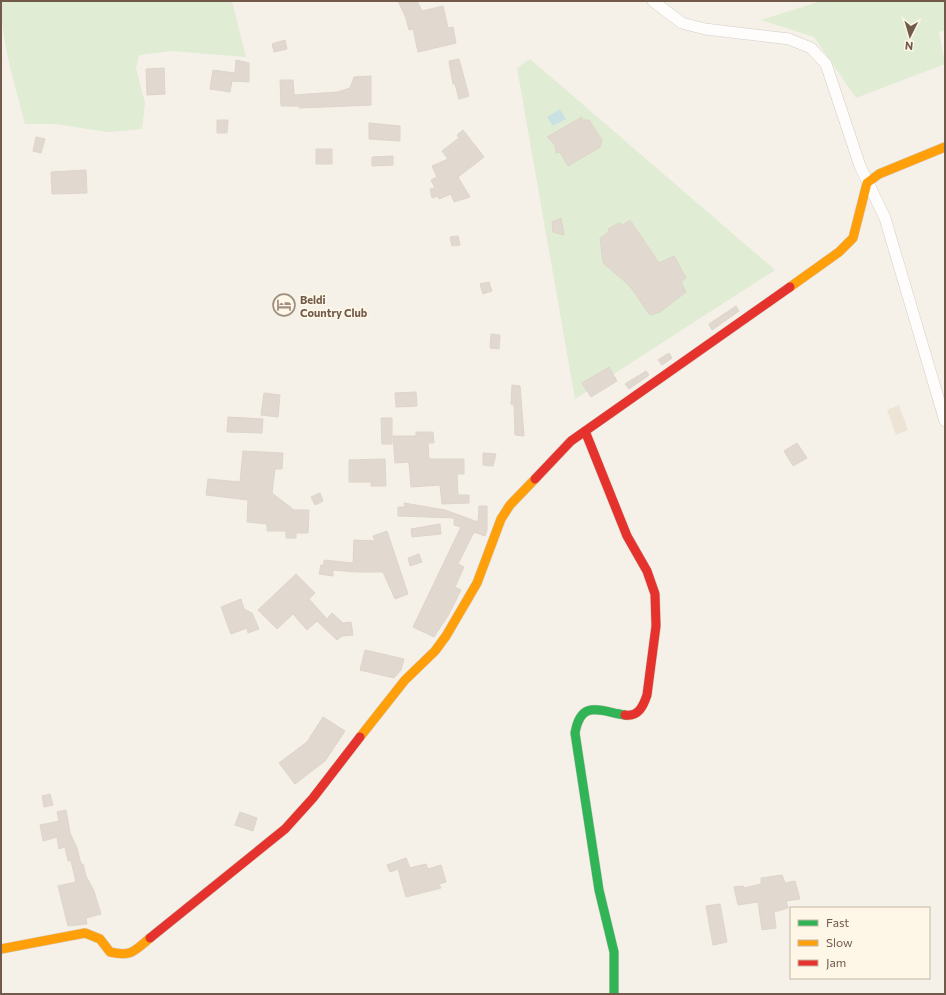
<svg xmlns="http://www.w3.org/2000/svg" width="946" height="995" font-family="Commissioner,sans-serif">
<rect width="100%" height="100%" fill="#f5f1e8"/>
<path fill="#eee4d5" d="M899 405 908 430 896 435 887 410Z"/>
<path fill="#e0ecd3" d="M1 1H232L246 57 172 51 139 55 136 68 145 103 142 129 108 132 55 124H25C15 84 1 43 1 1Z
M821 1H945V30L939 32 945 64 856 98 814 37 761 20Z
M530 59 775 270 575 399 517 68Z"/>
<path fill="#cae1e4" d="M560 109 566 119 553 126 547 117Z"/>
<path fill="#e1d9d0" stroke="#ded4ca" d="M398 1H417L422 11 443 6 448 28 453 27 456 43 418 52 413 29 409 30 406 18Z
M285 40 287 49 274 52 272 44Z
M459 59 469 96 459 99 455 84H453L449 61Z
M236 60 249 63V82L232 81 230 92 210 89 213 70 235 73Z
M164 68 165 94 147 95 146 69Z
M371 76V105L299 108V106H281L280 80H293L294 95 338 92 350 88 354 77Z
M582 117V120H589L602 140 600 147 568 166 560 152 556 153 555 145 547 137Z
M217 120H228L227 133H217Z
M369 123 400 126V141L369 139Z
M463 130 484 157 458 177 470 197 454 202 451 194 439 199 438 196 432 198 430 189 435 188 431 180 437 177 432 166 448 159 442 151 459 138 457 135Z
M36 137 45 139 41 153 33 151Z
M316 149H332V164H316Z
M393 156V165L372 166V157Z
M86 170 87 193 52 194 51 172Z
M561 218 564 235 553 232 552 222Z
M630 220 659 263 674 256 686 278 681 282 686 292 660 312 650 315 629 285 603 263 600 238 609 232 608 229 619 223 623 225Z
M458 236 460 245 452 246 450 237Z
M489 282 492 291 483 294 480 284Z
M736 306 739 311 712 330 709 324Z
M491 334 500 335 499 349 490 348Z
M669 353 672 358 662 365 658 360Z
M609 367 617 381 591 397 582 383Z
M646 371 649 375 629 389 625 384Z
M512 385 520 386 524 436 515 435 514 405 511 404Z
M416 392 417 406 396 407 395 393Z
M264 393 280 395 278 417 261 415Z
M228 417 263 419 262 433 227 432Z
M381 418H392V444H382Z
M416 432H433L434 443H428L429 459H464V474H457L458 495H469V503L442 504 440 485 411 487 409 462 395 463 393 436H416Z
M797 443 807 458 793 466 784 451Z
M243 451 283 453 282 469H275L272 493 294 510H309L308 533H296V538H286V531H267V524L247 522 248 500 206 495 208 479 240 482Z
M483 453 496 454 493 466 483 465Z
M385 459 386 486H371V482H349V460Z
M320 493 323 501 315 505 311 497Z
M404 503 445 510 478 522 479 506H487V530L485 536 474 532 458 564 464 567 455 587 461 590 449 614 434 637 413 627 461 527 454 525V518L398 516V507H405Z
M440 524 441 534 412 537 411 529Z
M387 531 408 594 395 599 383 572H356L333 570V576L319 574 321 565H324V560L353 563 354 540 375 541 373 536Z
M419 554 422 562 410 566 408 558Z
M296 574 315 593 309 599 327 619 332 613 343 623 351 622 353 635 342 636 337 640 317 621 307 630 293 614 277 629 258 610Z
M241 599 244 609 252 613 259 629 248 633 247 628 231 634 221 607Z
M365 650 404 659 401 670 394 678 360 670Z
M323 717 345 731 325 761 295 784 279 763 307 742Z
M50 794 53 805 44 807 42 796Z
M66 810 70 833 77 848 81 864H83L86 876 94 891 101 914 86 918 87 924 68 926 58 886 76 882 71 861H68L65 847 59 849 57 837 43 841 40 825 59 821 57 812Z
M240 812 257 818 253 831 235 825Z
M406 858 410 868 426 864 428 869 441 865 446 882 439 884 441 888 406 897 398 869 390 872 387 865Z
M782 875 785 883 795 881 800 899 786 901 788 908 774 912 776 928 762 930 758 902 738 905 734 887 743 886 744 888 761 884V878Z
M720 904 727 942 713 945 706 906Z"/>
<g fill="none" stroke-linecap="round" stroke-linejoin="round">
<g stroke="#d4cec6" stroke-width="12">
<path id="street" d="M653 1 682 23 705 29 789 39 811 48 826 64 860 166 885 218 945 421"/>
</g>
<g stroke="#d4cdc4" stroke-width="10">
<path id="fast" d="M614 994V952L599 890 575 733C581 699 599 711 625 715"/>
</g>
<g stroke="#d4cdc4" stroke-width="10">
<path id="slow" d="M790 287 839 252 853 238 867 183 879 174 945 147
M360 737 405 680 435 651 446 636 477 583 501 519 510 505 535 479
M1 949 85 933 100 939 110 952C132 957 134 951 150 938"/>
</g>
<g stroke="#d4cdc4" stroke-width="10">
<path id="jam" d="M585 431 627 536 647 571 655 594 656 626 647 695C643 707 638 717 625 715
M535 479 571 441 790 287
M150 938 285 829 313 798 360 737"/>
</g>
<use href="#street" stroke="#fefdfc" stroke-width="11"/>
<use href="#fast" stroke="#30b455" stroke-width="9"/>
<use href="#slow" stroke="#ff9f0a" stroke-width="9"/>
<use href="#jam" stroke="#e5322d" stroke-width="9"/>
</g>
<defs>
<g id="hotel-ring" transform="scale(1.15)"><circle r="9.5" fill="#fef7e7" stroke="#9f8f81" stroke-width="1.5"/><path d="M-6-4.5h1.5V1H6V5H4.5V3h-9V5H-6ZM-4 0a1.8 1.8 0 1 1 3.6 0ZM.5 0V-2.5h3Q6-2.5 6 0Z" fill="#9f8f81"/></g>
</defs>
<g fill-rule="evenodd">
<use href="#hotel-ring" x="284" y="305"/>
</g>
<g text-anchor="middle" dominant-baseline="central" stroke-width="3.5" stroke-linejoin="round" paint-order="stroke">
<g font-size="11" font-weight="bold" fill="#715a4a" stroke="#fef7e7" text-anchor="start">
<text x="300" y="299">Beldi<tspan x="300" dy="13">Country Club</tspan></text>
</g>
</g>
<rect width="946" height="995" fill="none" stroke="#715a4a" stroke-width="4"/>
<rect x="790" y="907" width="140" height="72" fill="#fef7e7" stroke="#c6b8a8"/>
<rect x="798" y="920" width="20" height="6" fill="#30b455" stroke="#c6b8a8"/>
<text x="826" y="927" font-size="12" fill="#715a4a">Fast</text>
<rect x="798" y="940" width="20" height="6" fill="#ff9f0a" stroke="#c6b8a8"/>
<text x="826" y="947" font-size="12" fill="#715a4a">Slow</text>
<rect x="798" y="960" width="20" height="6" fill="#e5322d" stroke="#c6b8a8"/>
<text x="826" y="967" font-size="12" fill="#715a4a">Jam</text>
<g transform="translate(910 36) rotate(185)" stroke="#fef7e7" stroke-width="3" paint-order="stroke">
<path d="M0-3L7 15L0 10L-7 15Z" fill="#715a4a"/>
<text y="-6" font-size="11" font-weight="bold" text-anchor="middle" fill="#715a4a">N</text>
</g>
</svg>
